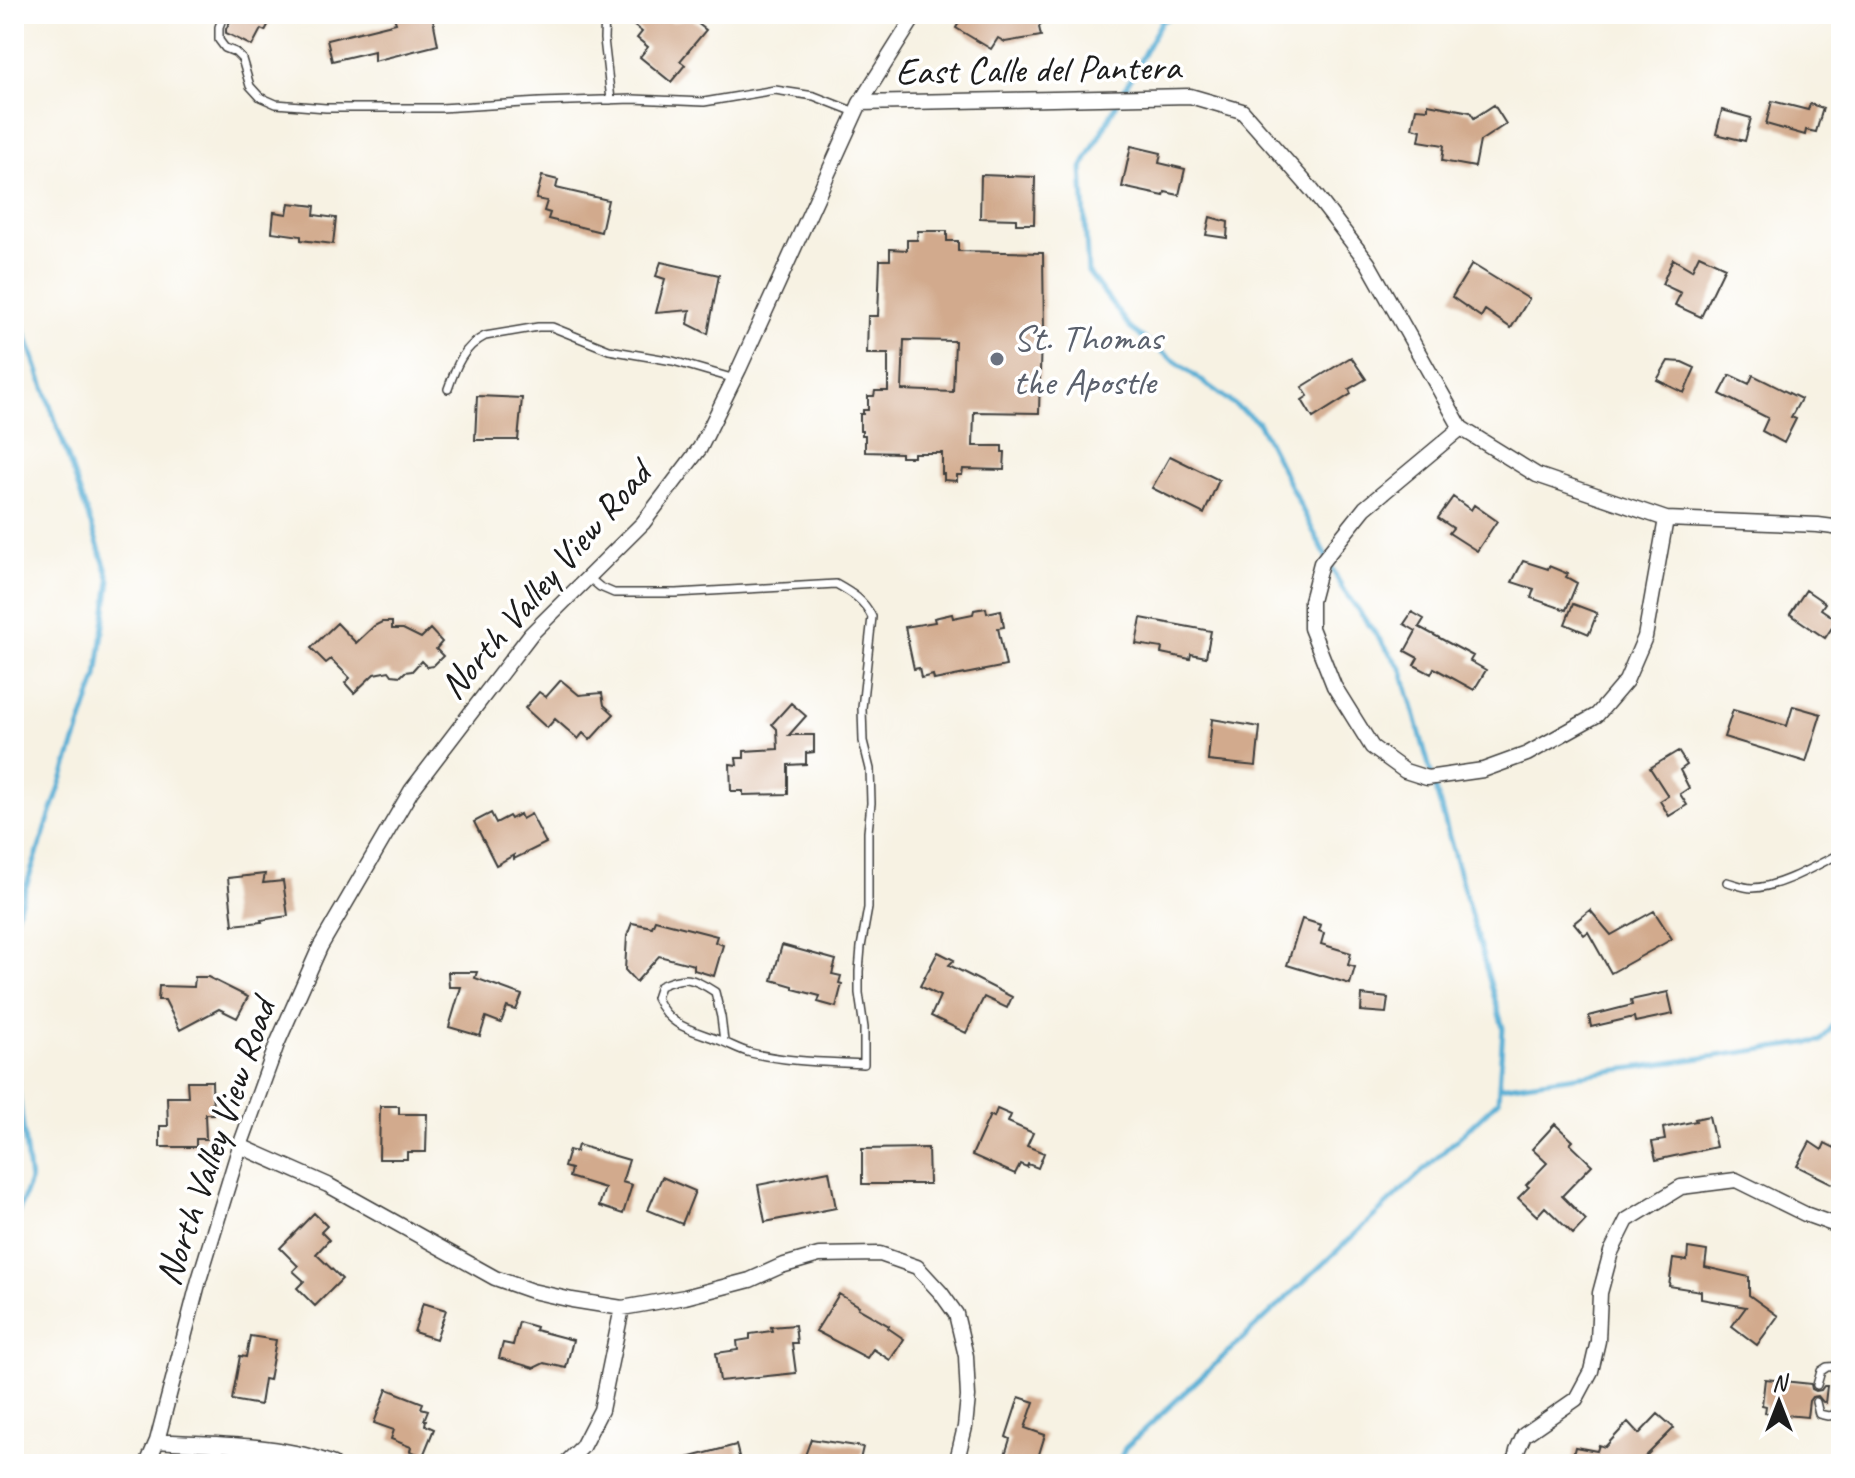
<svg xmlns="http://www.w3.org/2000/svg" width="1855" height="1478" font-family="Caveat,sans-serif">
<rect width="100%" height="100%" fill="#fff"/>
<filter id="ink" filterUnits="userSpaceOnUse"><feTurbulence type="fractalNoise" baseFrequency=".0125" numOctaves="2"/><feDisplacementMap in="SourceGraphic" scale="16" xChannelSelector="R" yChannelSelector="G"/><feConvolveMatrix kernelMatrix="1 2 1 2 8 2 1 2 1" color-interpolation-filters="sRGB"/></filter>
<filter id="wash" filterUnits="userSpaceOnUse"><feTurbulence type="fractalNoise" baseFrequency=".006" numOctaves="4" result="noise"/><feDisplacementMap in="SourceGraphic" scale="32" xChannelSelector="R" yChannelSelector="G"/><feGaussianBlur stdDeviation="1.8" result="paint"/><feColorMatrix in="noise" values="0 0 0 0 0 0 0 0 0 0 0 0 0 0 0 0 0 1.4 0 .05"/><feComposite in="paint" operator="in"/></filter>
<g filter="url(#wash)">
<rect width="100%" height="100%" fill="#f7f2e3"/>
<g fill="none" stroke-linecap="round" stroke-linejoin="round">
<path stroke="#57aed4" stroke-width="5" d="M14 300 110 580 97 677 14 922
M14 1058 30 1181 14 1224
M1499 1087 1821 1041 1841 1015
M1118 1464 1125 1448 1498 1101 1503 1028 1402 670 1342 588 1258 422 1131 329 1088 272 1082 168 1161 22 1175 14"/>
</g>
<g id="blocks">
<path fill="#d2aa8d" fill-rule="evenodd" d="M234 14H274L265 31 261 29 252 46 226 33V29Z
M393 14H432L438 45 374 61V51L332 61 327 40 396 23Z
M642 14H660L671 22 692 19 706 30 680 61 685 65 671 82 640 57 648 47 637 38 642 32 633 25Z
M964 14H1048L1039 27 1041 36 1005 42 998 38 991 49 956 28Z
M1772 101 1808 110 1810 104 1823 108 1816 132 1806 130 1805 135 1766 124Z
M1428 104 1470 112 1474 118 1494 105 1506 124 1480 141 1475 167 1442 161 1444 145 1419 141 1421 130 1412 128 1416 108 1428 109Z
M1722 110 1751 118 1745 141 1716 134Z
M1131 146 1161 153 1159 163 1185 169 1179 195 1165 192 1164 196 1122 187Z
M981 175 1035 177 1034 224H1016V219L980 218Z
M542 176 558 180 556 188 608 200 601 232 548 219 550 213 544 211 547 201 536 199Z
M289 203 315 206 314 215 336 218 333 244 301 240V236L272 232 274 212 287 214Z
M1210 217 1228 222 1227 238 1206 235Z
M918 231H947V241H958V251L1043 253 1044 332H1041L1039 413 974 412 973 446H1002V452H1005L1004 470 963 469 962 475H957V481L944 480V474H942V453H914V457H901V453L865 452V435H862V431H860V414H863V410H868V396H874L875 391H888V354H867L868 316H878L880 260H890V249L907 250V240H917ZM904 340 955 341 953 392 902 390Z
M1699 255 1725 267 1701 317 1675 305 1681 293 1662 284 1673 259 1692 270Z
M661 262 719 275 708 334 688 324 690 310 656 313 665 279 656 276Z
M1472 264 1529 299 1511 328 1485 310 1481 317 1452 297Z
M1351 357 1366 379 1349 389 1351 394 1313 418 1302 400 1308 396 1302 387Z
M1668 361 1682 362 1695 368 1684 393 1657 380Z
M1730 375 1749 384 1753 375 1801 399 1791 417 1796 419 1784 443 1762 431 1768 418 1720 394Z
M477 396 522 398 518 440H475Z
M1170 456 1219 480 1204 514 1152 488Z
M1453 497 1471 510 1474 505 1497 521 1477 551 1449 533 1453 528 1438 518Z
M1523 561 1548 569 1549 566 1568 574 1566 577 1577 583 1566 610 1531 598 1534 589 1512 582Z
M1806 590 1825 603 1821 609 1837 620 1825 638 1790 614Z
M1573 604 1597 613 1589 634 1565 624Z
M986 608 987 613 1001 610 1004 627 998 628 1006 666 934 680 933 675 921 678 919 668 914 669 905 627 935 622 934 618 952 614 953 618 973 614 974 610Z
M1412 612 1424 619 1419 627 1473 656 1470 661 1486 670 1474 690 1434 668 1431 674 1414 665 1418 658 1405 651 1416 631 1404 624Z
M1141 618 1211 631 1206 657 1191 654 1190 659 1161 653 1162 648 1136 644Z
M382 622H392V629H403L421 638 430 629 442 642 436 649 443 656 433 666 427 667 421 661 412 671 405 672 401 676 392 675 389 671 374 674 354 693 345 683 350 678 331 659 326 663 311 648 337 623 356 643 374 626Z
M561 680 579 695 602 693 604 705 614 714 590 740 583 733 578 739 555 719 547 728 525 708 539 692 546 697Z
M791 703 806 716 789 735H814V752L806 753V764L788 765V794L743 795V791H731L730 764 737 765 736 758H744V751L778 749 777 729 772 724Z
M1793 706 1821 714 1806 762 1724 737 1733 710 1787 726Z
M1212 719 1260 727 1256 766 1208 761Z
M1678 751 1687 765 1680 770 1689 788 1680 794 1687 805 1669 816 1660 801 1668 796 1650 768Z
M491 813 496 823 509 816 511 819 520 814 522 819 531 814 546 843 514 859V855L496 865 474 822Z
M265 874 263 883 283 881 288 916 261 920 262 922 233 925 228 878Z
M1590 910 1611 935 1654 911 1672 939 1611 973 1588 932 1584 935 1574 923Z
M1302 919 1321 925 1319 931 1324 933 1321 944 1351 953 1348 965 1355 967 1350 984 1287 965Z
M655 920 717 936 715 942 723 945 714 976 694 970V965L659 956 636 982 625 970 627 936 632 923 652 927Z
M782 945 836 960 832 974 841 976 839 983 842 984 836 1007 818 1002 820 996 793 989V986L772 980Z
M938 952 954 960 949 965 1012 997 1007 1008 984 997 966 1033 931 1016 940 996 920 986Z
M448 972H477L475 978 522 995 516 1010 507 1007 501 1023 486 1017 480 1036 449 1027 461 987H449Z
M195 977H208L248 997 237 1018 219 1009 180 1030 165 1000H158L159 986 194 987Z
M1668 992 1673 1014 1635 1022 1634 1017 1591 1027 1589 1016 1632 1005 1631 1000Z
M1362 995 1388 998 1386 1013 1361 1011Z
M187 1081H212L213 1114H205L206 1139H196V1147H160V1126H168L167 1097H188Z
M380 1106H399V1114H427L426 1152H407V1159H379Z
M997 1109 1011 1115 1008 1122 1033 1133 1027 1146 1044 1153 1038 1168 1028 1164 1027 1167 1020 1164 1015 1174 972 1155 990 1115 994 1117Z
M1709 1116 1716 1147 1656 1160 1652 1142 1665 1140 1663 1128 1696 1121 1695 1119Z
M1555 1124 1573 1141 1570 1144 1592 1165 1562 1196 1586 1220 1573 1234 1545 1207 1537 1216 1518 1198 1529 1187 1526 1185 1547 1163 1532 1149Z
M1810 1142 1822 1150 1825 1143 1841 1151V1188L1797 1166Z
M578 1145 629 1160 622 1182 632 1185 623 1214 599 1206 605 1188 569 1177 571 1169 564 1167 569 1150 576 1152Z
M928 1148 929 1184H862V1149Z
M829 1171 836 1208 765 1222 758 1185Z
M662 1177 695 1191 682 1224 648 1210Z
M314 1213 327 1226 321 1232 329 1240 316 1254 342 1279 315 1306 297 1288 304 1281 293 1271 298 1266 280 1248Z
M1688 1248 1707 1251 1705 1267 1749 1277V1295L1778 1316 1757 1345 1732 1326 1746 1307 1701 1299V1291L1669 1286 1673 1259 1687 1261Z
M839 1294 859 1306 858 1308 889 1326 888 1328 904 1339 890 1360 873 1349 867 1358 816 1331Z
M423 1303 446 1310 436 1339 414 1332Z
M519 1322 536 1327 535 1330 573 1340 566 1368 544 1363 534 1368 499 1358 503 1343 513 1345Z
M795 1325 797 1343H792L796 1373 720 1381 716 1353 738 1350 737 1341 750 1339V1334L772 1331 771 1327Z
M250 1336 276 1340 269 1380 264 1379 260 1405 232 1400 240 1356 246 1357Z
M1765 1379 1811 1384 1812 1389 1816 1391 1821 1390 1824 1386H1827L1825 1403 1823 1402 1818 1396 1812 1397 1809 1401 1807 1417 1765 1413 1766 1406 1762 1405Z
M387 1389 423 1403 421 1408 428 1410 424 1420H426L425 1425 434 1429 423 1456 410 1451 411 1447 391 1439 394 1430 374 1423Z
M1019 1397 1034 1402 1025 1428 1045 1435 1036 1464H1002L1010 1439 1006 1437Z
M1658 1414 1674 1428 1642 1460 1640 1459 1635 1464H1571L1575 1447 1597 1451 1599 1445 1605 1447 1628 1422 1639 1434Z
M811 1439 863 1447 859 1464H802Z
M736 1445 741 1464H681L680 1460Z"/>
</g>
</g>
<g filter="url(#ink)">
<use href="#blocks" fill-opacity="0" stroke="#3d3c3a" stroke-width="2"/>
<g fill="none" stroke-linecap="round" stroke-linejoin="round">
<g stroke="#3d3c3a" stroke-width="10">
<path id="service" d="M224 14 219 27V40L225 48 235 52 242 59 250 86 260 97 276 104 326 108H441L540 102 633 99 704 102 775 90 814 96 855 112
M605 14 604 39 611 100
M448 389C456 366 463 347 485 336L538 327H552L609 350 673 361 735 379
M588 577 600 587 614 593H676L836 584C852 593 864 600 872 617L862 708 863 741 870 769 871 803 868 832V908L861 947 859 971V993L864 1028V1064C827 1062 788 1062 751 1053 739 1050 728 1043 716 1039 689 1029 669 1026 656 998L660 986C685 975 692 977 715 992L721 1017 724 1041
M1727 882C1735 884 1744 888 1752 888 1778 888 1817 865 1841 853
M1817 1385 1821 1371 1827 1367 1841 1366
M1816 1402 1819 1414 1828 1416 1841 1414"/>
</g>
<g stroke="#3d3c3a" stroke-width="17">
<path id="minor" d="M860 103 1190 96 1242 111 1311 189 1368 263 1461 428 1537 475 1666 519 1818 525 1841 528
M1461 428 1365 508 1321 563 1311 601V628L1334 686 1372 747 1405 771 1427 778 1483 770 1527 754 1597 715 1626 681 1645 637 1666 519
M240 1146 328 1185 495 1278 532 1291 572 1300 622 1308 685 1297 750 1280 781 1266 819 1255 880 1254 917 1267 941 1293 956 1314 966 1356 968 1397 965 1427 956 1464
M157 1441C213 1445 281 1443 333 1464
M147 1464 157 1441 199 1280 240 1146 277 1044 320 947 411 791 531 634 643 523 700 448 739 369 860 103 916 14
M565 1464 582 1447 601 1410 622 1308
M1514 1464 1517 1451 1524 1435 1576 1399 1591 1371 1598 1341 1600 1293 1611 1252 1627 1220 1681 1187 1736 1180 1805 1214 1841 1227"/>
</g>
<use href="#service" stroke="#fff" stroke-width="7"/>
<use href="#minor" stroke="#fff" stroke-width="14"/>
</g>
</g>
<circle fill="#6b7280" stroke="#fff" stroke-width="3" cx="997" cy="359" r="8"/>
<g text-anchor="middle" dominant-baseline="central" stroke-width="7" stroke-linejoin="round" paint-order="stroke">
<g font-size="38" fill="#1c1c1c" stroke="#fff">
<text transform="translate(1038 69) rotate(-1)">East Calle del Pantera</text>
<text transform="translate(545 580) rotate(-49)">North Valley View Road</text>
<text transform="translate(215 1142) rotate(-71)">North Valley View Road</text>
</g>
<g font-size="38" fill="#5b616d" stroke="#fff" text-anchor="start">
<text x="1013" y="337">St. Thomas<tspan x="1013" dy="44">the Apostle</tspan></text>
</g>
</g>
<rect width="1855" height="1478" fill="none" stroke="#fff" stroke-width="48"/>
<g transform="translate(1779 1402)" stroke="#ffffff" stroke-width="6" paint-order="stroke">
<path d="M0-6L14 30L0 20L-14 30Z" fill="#1c1c1c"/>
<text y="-12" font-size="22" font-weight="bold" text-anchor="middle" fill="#1c1c1c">N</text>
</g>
</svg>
